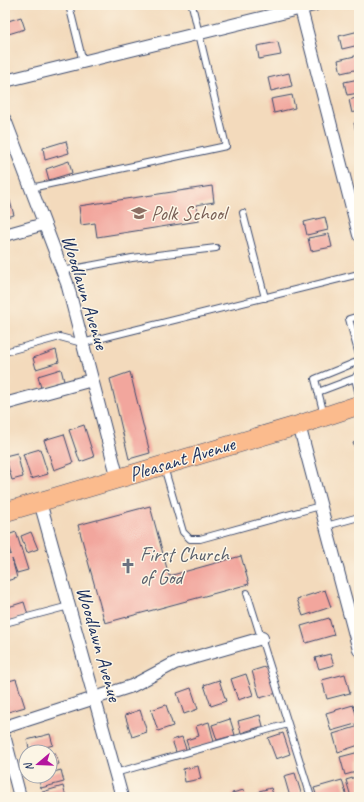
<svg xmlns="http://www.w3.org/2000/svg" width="364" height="802" font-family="Caveat,sans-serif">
<rect width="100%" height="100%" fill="#fcf5e5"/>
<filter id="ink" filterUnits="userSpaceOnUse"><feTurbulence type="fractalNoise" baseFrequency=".025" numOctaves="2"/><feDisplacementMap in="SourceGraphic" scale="8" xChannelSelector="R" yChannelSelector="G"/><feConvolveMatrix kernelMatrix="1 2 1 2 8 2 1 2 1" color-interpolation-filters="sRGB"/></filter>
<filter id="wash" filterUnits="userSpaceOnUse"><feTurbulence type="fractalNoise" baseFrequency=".012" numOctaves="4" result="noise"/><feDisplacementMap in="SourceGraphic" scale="16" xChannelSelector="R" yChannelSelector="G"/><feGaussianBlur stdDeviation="0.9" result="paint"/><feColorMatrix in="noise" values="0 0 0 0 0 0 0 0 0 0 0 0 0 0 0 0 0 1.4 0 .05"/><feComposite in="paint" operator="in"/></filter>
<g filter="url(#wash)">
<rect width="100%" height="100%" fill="#f3dabc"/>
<g id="blocks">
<path fill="#f2a69d" d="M21 17 25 29 5 35V22Z
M359 31V45L342 49 339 36Z
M278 42 281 55 259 59 257 46Z
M359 55V69L341 73 338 60Z
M289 73 292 86 271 91 268 78Z
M359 79V93L347 95 344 82Z
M292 95 295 108 274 113 271 99Z
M359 97V111L352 113 349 100Z
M359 122V136L357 137 354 123Z
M66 141 69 153 45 160 43 148Z
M69 161 72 173 49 180 46 169Z
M212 186 214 202 196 205 199 221 97 237 95 223 81 225 79 206Z
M7 191 14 215 5 217V192Z
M325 217 328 230 307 235 304 222Z
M329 234 332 247 311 251 308 238Z
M56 350 59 362 36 369 33 358Z
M61 369 64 381 41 388 38 376Z
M130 372 150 453 129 459 110 379Z
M84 425 94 457 80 462 69 430Z
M64 434 73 463 54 470 44 440Z
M359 440V459L353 443Z
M40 449 48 474 31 479 23 454Z
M17 453 23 477 12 480 5 456Z
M150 506 169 576 241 556 249 584 105 623 78 525Z
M16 532 28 570 17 573 12 559 17 578 6 581 5 556 11 554 5 536Z
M31 532 38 549 27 553 21 536Z
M325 590 331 607 303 616 297 599Z
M24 602 28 615 5 622V608Z
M329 618 334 635 306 643 301 626Z
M330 654 334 665 319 669 315 658Z
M268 666 277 693 260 698 252 671Z
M246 674 253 695 238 700 231 679Z
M345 674 350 693 327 699 322 680Z
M16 679 25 707 8 712 5 703V682Z
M219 680 226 701 211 706 204 685Z
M191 688 198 709 184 714 177 693Z
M166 705 173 726 158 731 151 710Z
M353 705 359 723 331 731 326 713Z
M140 710 147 732 132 737 125 715Z
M260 715 263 726 241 733 238 721Z
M230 719 235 735 217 740 212 725Z
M209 722 214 742 189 749 186 740 199 736 196 726Z
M359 726V745L338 752 333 734Z
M283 733 290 754 276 759 268 738Z
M50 734 53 745 30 752 27 740Z
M182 737 187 752 177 755 172 740Z
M359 752V771L345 775 340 757Z
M55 753 59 764 50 767V754Z
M198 766 201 779 185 782 183 769Z
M61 770 64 782 41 788 38 777 50 776V773Z
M295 773 302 796 290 797 284 776Z
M359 776V795L351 797 346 780Z
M342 780 347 797H317L314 788Z
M63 786 66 797H41L39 793Z
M271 788 274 797H261L259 791Z
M244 790 246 797H233L232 793Z"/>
</g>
</g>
<g filter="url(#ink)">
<use href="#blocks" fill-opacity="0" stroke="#3b496c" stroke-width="1"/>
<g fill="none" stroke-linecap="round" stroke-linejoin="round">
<g stroke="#3b496c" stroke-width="8">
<path id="lane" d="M69 5 83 62
M31 188 226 146 192 5
M243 213 265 298
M62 271 132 258 216 248
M359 316 349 319 359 355
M5 352 60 337 82 343 359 274
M359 372 355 378 359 395
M318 392 355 378
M324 415 315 379 359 361
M164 467 183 532 190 539H200L320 506
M326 526 359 517
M247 593 311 797
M5 623 69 606
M115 773 288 724"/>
</g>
<g stroke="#3b496c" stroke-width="14">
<path id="street" d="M300 5 359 235
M5 81 314 5
M5 120 67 283 118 479
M5 235 44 224
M8 403 92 380
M299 425 359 650
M40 502 122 797
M5 727 132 686 175 663 262 638
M5 739 20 797"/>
</g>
<g stroke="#3b496c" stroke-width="20">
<path id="primary" d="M5 512 299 425 359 405"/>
</g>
<use href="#lane" stroke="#fff" stroke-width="6"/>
<use href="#street" stroke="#fff" stroke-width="12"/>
<use href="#primary" stroke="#fbbb8d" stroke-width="19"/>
</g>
</g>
<defs>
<g id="school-bare" transform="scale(1.2)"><path d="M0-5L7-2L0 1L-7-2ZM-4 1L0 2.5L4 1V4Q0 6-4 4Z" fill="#8d6e63" stroke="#fcf5e5" stroke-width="2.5" paint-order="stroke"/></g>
<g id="church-bare" transform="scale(1.2)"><path d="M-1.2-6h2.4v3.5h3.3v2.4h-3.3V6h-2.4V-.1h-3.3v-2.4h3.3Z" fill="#6b7280" stroke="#fcf5e5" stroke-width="2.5" paint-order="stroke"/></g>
</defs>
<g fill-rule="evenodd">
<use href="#school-bare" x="139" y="213"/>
<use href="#church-bare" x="128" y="566"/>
</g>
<g text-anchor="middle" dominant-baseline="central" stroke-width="3" stroke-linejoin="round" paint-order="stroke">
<g font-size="20" fill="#785e54" stroke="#fcf5e5" text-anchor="start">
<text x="151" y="213">Polk School</text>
</g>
<g font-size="20" fill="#1b2f5e" stroke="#fcf5e5">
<text transform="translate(85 292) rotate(73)">Woodlawn Avenue</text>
<text transform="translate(182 459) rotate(-17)">Pleasant Avenue</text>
<text transform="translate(99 644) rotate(74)">Woodlawn Avenue</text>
</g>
<g font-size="20" fill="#5b616d" stroke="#fcf5e5" text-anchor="start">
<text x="140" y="554">First Church<tspan x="140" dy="23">of God</tspan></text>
</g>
</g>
<rect width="364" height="802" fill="none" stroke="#fcf5e5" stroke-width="20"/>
<g transform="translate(38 764) rotate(251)"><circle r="19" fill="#fcf5e5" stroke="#a2a6af"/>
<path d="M0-3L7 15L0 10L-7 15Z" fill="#b5179e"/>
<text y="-6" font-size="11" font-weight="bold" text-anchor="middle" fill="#1b2f5e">N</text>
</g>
</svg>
